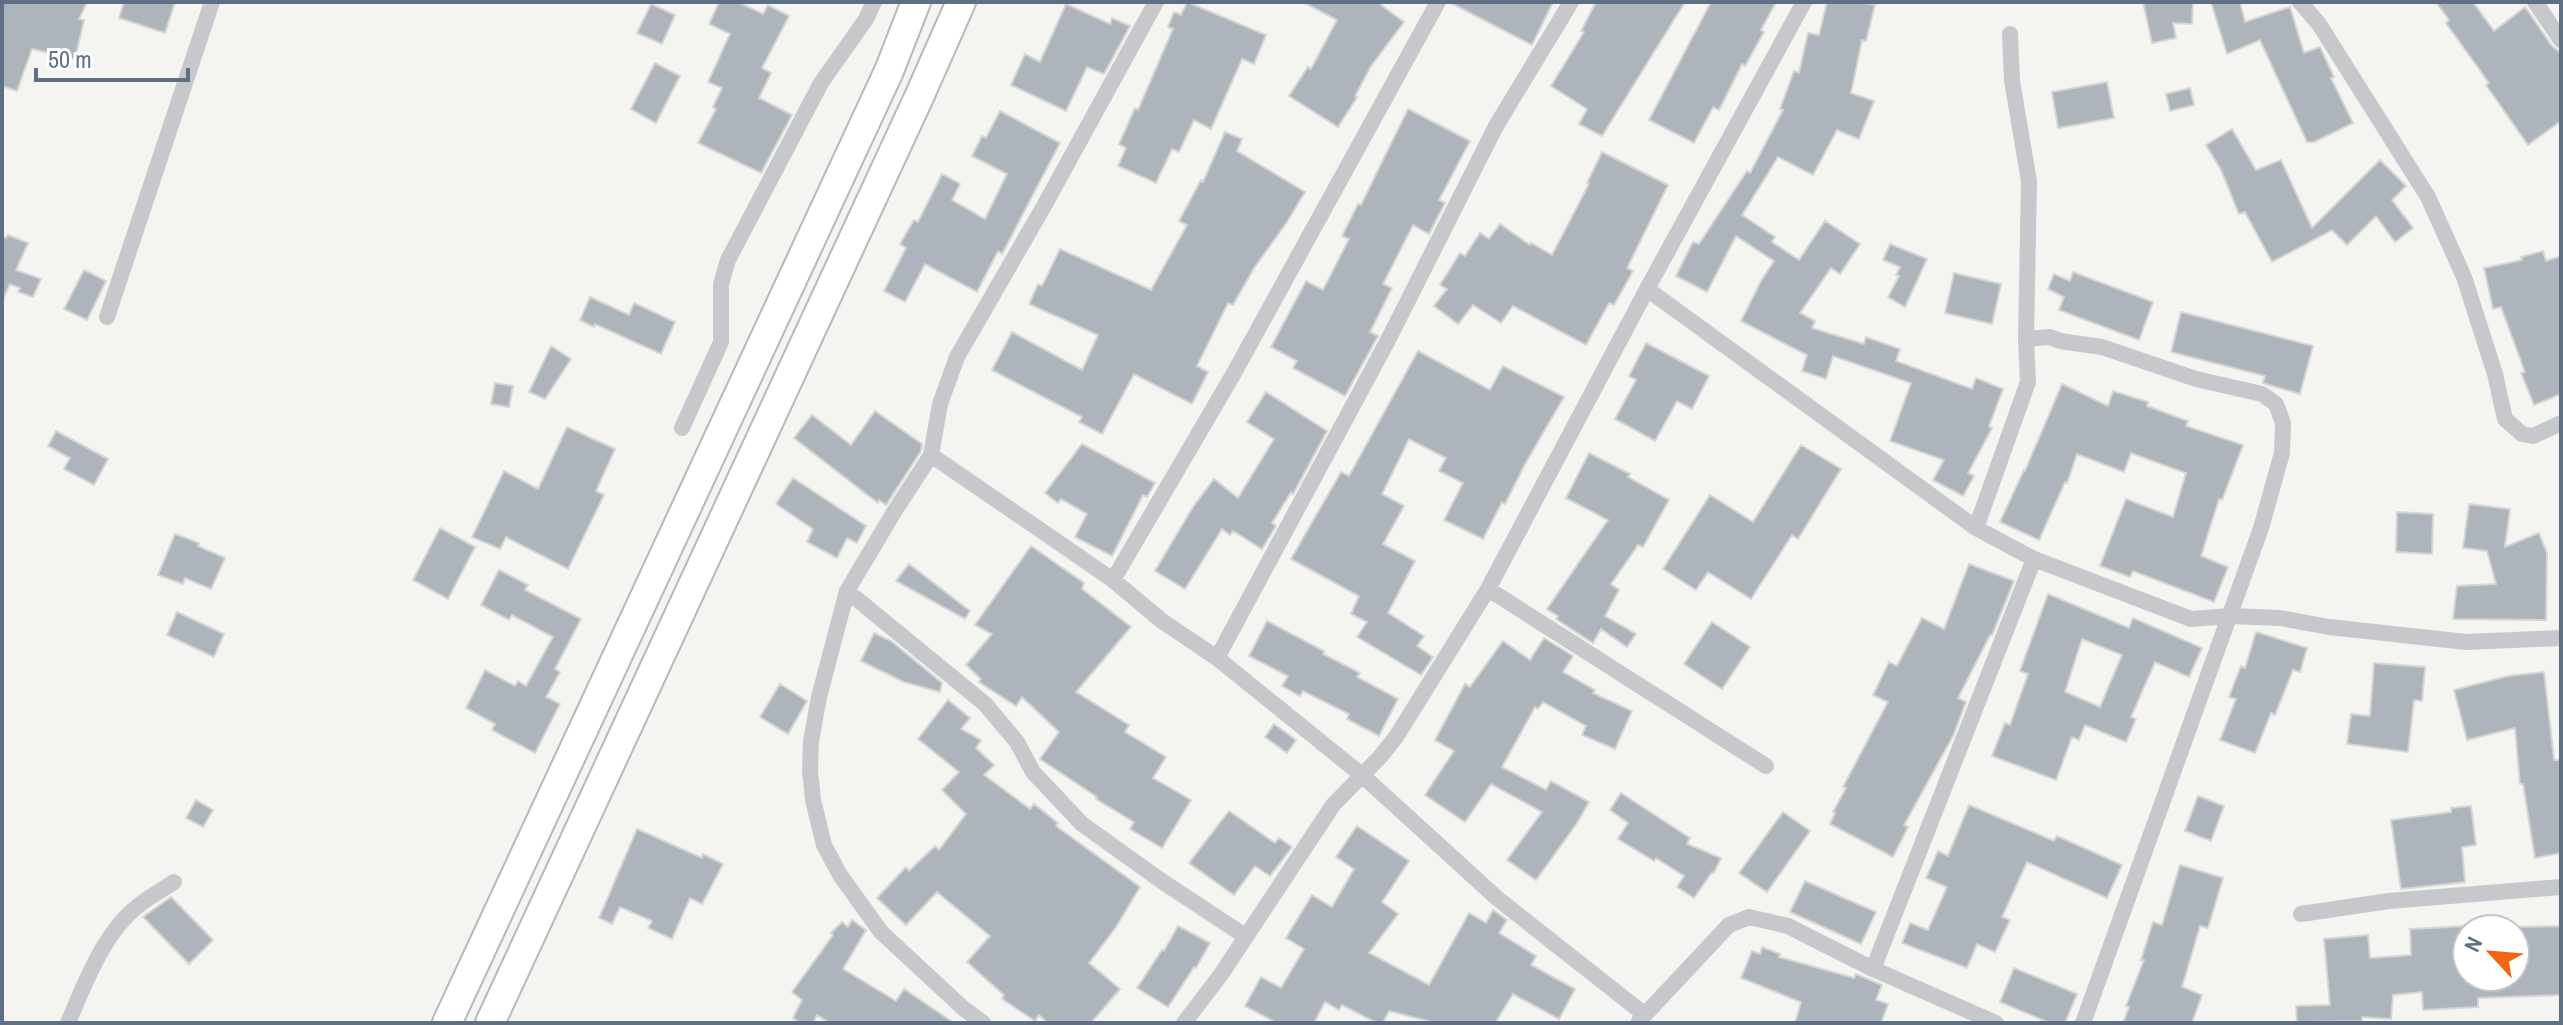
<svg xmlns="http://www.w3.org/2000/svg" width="2563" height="1025" font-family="'Archivo Narrow',sans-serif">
<rect width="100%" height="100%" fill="#f4f5f0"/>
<path fill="#aeb4bb" stroke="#d5d6d3" stroke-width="2" fill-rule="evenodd" d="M2 2H87L79 19 84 20 75 59 32 49 17 91 2 86Z
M124 2H175L165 33 119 18Z
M719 2H738L763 14 768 5 789 16 762 68 771 73 759 98 792 115 761 173 698 143 716 109 713 107 722 88 708 82 730 34 709 24Z
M1187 2 1266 35 1254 64 1242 59 1211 129 1194 120 1179 152 1172 149 1156 183 1118 166 1126 148 1119 144 1135 108 1138 110 1173 29 1168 27 1174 12 1181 15Z
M1303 2H1377L1404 22 1371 66 1355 96 1357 97 1338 127 1289 96 1308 67 1311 69 1337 20Z
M1449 2H1553L1532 45Z
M1596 2H1685L1602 136 1579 124 1587 109 1551 86 1584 32 1581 31Z
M1711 2H1776L1761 30 1764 32 1745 66 1742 64 1719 110 1713 107 1694 143 1649 120Z
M1827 2H1861L1875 5 1866 41 1862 40 1851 93 1874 101 1859 139 1837 130 1813 175 1778 157 1742 215 1775 237 1772 242 1799 260 1825 221 1860 244 1840 274 1831 268 1800 313 1815 321 1812 328 1864 344 1866 337 1900 349 1896 361 1972 389 1976 378 2003 389 1989 426 1992 428 1968 473 1974 476 1963 496 1933 480 1944 460 1890 441 1911 383 1833 356 1826 379 1802 371 1807 355 1741 321 1761 281 1774 261 1736 236 1707 292 1676 276 1693 242 1699 244 1747 171 1750 173 1783 110 1780 109 1794 71 1799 73 1808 33 1819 35Z
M2143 2H2193L2192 24 2173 23 2176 38 2152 43Z
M2211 2H2240L2245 22 2290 7 2304 53 2320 47 2334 77 2331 78 2353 123 2314 142H2307L2260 40 2227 54Z
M2436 2H2473L2494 31 2525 7 2552 46 2561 53V121L2528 145 2486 85 2489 83 2446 23 2449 20Z
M651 4 675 15 662 44 637 33Z
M1066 4 1110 24 1112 18 1130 26 1104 74 1087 67 1066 111 1011 85 1025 54 1040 62Z
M655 63 680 76 656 123 631 109Z
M2107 82 2114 118 2058 128 2052 92Z
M2190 88 2194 105 2170 111 2166 94Z
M1408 109 1470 141 1439 200 1445 203 1429 234 1413 225 1383 284 1392 288 1370 332 1378 336 1345 396 1293 368 1297 361 1271 347 1306 281 1323 290 1349 239 1342 236 1358 204 1361 205Z
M1000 111 1060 143 1002 254 998 251 977 292 925 264 905 302 884 291 906 248 900 244 914 220 918 222 942 174 960 184 952 200 985 219 1007 174 972 156 982 136 986 138Z
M2232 129 2256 170 2281 160 2312 228 2380 160 2406 186 2392 200 2413 228 2395 242 2376 216 2347 245 2332 230 2272 262 2245 212 2239 214 2221 170 2206 145Z
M1225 132 1242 139 1237 151 1305 192 1287 222 1254 268 1233 305 1228 303 1197 366 1208 372 1192 404 1134 374 1102 434 1079 422 1082 417 992 370 1012 332 1082 370 1098 335 1029 304 1038 284 1042 286 1060 249 1151 290 1187 225 1179 221 1201 180 1203 182Z
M1602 152 1668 185 1627 268 1633 271 1614 305 1609 303 1586 345 1513 306 1501 323 1473 305 1458 324 1434 306 1447 289 1440 285 1460 253 1465 256 1480 233 1489 239 1500 224 1530 245 1531 243 1552 255 1589 184 1587 183Z
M8 235 28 243 16 270 41 279 33 297 18 292 20 288 10 284 2 301V236L6 238Z
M1890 244 1927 259 1905 307 1888 297 1899 276 1896 275 1900 267 1883 260Z
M2543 251 2546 261 2561 256V394L2534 405 2521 373 2525 372 2501 307 2493 309 2484 268 2522 260 2521 257Z
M84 270 106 281 87 320 64 309Z
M2073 272 2153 302 2139 340 2059 310 2064 297 2048 289 2054 274 2070 281Z
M1954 273 2001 284 1992 324 1945 313Z
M590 297 629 315 634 303 675 322 661 354 595 324 594 327 580 320Z
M2181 312 2313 346 2300 394 2263 383 2265 376 2171 352Z
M1646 343 1709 376 1692 409 1677 401 1655 441 1615 419 1636 380 1629 376Z
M551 346 571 359 545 399 529 392Z
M1418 351 1490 390 1503 366 1564 397 1525 464 1505 504 1502 502 1483 539 1444 520 1463 483 1439 471 1446 458 1409 439 1382 494 1404 506 1383 544 1415 561 1388 613 1424 636 1417 646 1433 657 1421 675 1357 637 1367 622 1351 614 1359 596 1291 559 1341 472 1349 476Z
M495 383 513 386 509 407 491 404Z
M2062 384 2108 406 2113 391 2148 402 2147 406 2188 421 2186 426 2243 445 2222 500 2219 499 2201 556 2228 567 2214 602 2133 571 2130 577 2100 566 2126 499 2173 517 2186 473 2131 453 2124 472 2077 454 2067 483 2065 482 2039 540 2000 522 2024 470 2025 471Z
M1266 392 1327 431 1293 494 1291 492 1272 523 1276 526 1262 549 1233 531 1230 535 1222 529 1185 589 1155 571 1193 507 1214 479 1238 498 1274 439 1247 422Z
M875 411 922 444 921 451 886 505 879 500 878 503 794 438 812 415 851 445Z
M567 427 615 449 596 491 604 495 568 569 506 537 500 549 472 537 504 471 538 489Z
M56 431 108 459 94 485 64 469 70 458 48 446Z
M1082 444 1155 483 1147 497 1143 495 1112 556 1075 537 1087 514 1061 499 1058 503 1045 493Z
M1801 445 1841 469 1798 539 1792 535 1751 599 1708 572 1696 590 1663 569 1710 495 1753 522Z
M1589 453 1630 474 1628 477 1669 500 1643 547 1638 545 1611 584 1619 590 1605 616 1636 634 1627 647 1601 629 1593 643 1556 619 1558 616 1547 609 1608 520 1566 498Z
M793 478 866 526 857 543 847 538 837 558 807 542 813 529 776 504Z
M2469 504 2510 509 2505 547 2539 533 2547 553 2546 620 2453 619 2457 586 2496 584 2487 551 2463 548Z
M2397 512 2433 514 2432 554 2396 552Z
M440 528 475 547 448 599 413 580Z
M175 534 199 543 198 546 225 558 211 589 185 578 183 584 158 575Z
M1031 546 1084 583 1082 589 1131 627 1076 692 1129 725 1125 732 1166 757 1153 778 1191 800 1162 848 1130 829 1134 822 1096 799 1097 797 1040 759 1059 732 1022 697 1016 706 979 682 981 679 966 665 992 634 975 625Z
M909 564 970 611 965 619 896 581Z
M1969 564 2014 581 1992 635H1990L1958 698 1966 702 1953 736 1904 825 1908 827 1893 857 1830 824 1835 813 1833 812 1846 788 1843 787 1888 702 1873 695 1889 662 1897 666 1922 618 1944 629Z
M499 570 528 585 525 590 581 619 555 669 560 672 546 697 560 704 535 753 492 730 495 724 466 708 485 670 515 686 518 681 526 686 553 637 512 615 509 620 481 605Z
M2048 594 2129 628 2133 618 2202 648 2189 677 2155 662 2131 717 2136 719 2126 742 2085 725 2079 740 2072 737 2056 780 1992 756 2005 723 2010 725 2028 674 2020 671ZM2082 639 2122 655 2100 707 2065 692Z
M177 612 224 634 214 657 167 635Z
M1267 621 1324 651 1323 654 1360 673 1357 677 1398 699 1379 736 1347 719 1349 714 1303 691 1300 696 1282 686 1288 676 1249 656Z
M1712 622 1750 647 1722 689 1684 664Z
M2256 632 2307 648 2300 672 2293 670 2275 715 2271 713 2255 753 2220 740 2236 699 2229 697 2241 666 2245 668Z
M874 633 891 641 942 683 940 692 904 682 861 661Z
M1544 638 1573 656 1563 672 1595 690 1593 693 1632 711 1615 749 1582 735 1586 726 1543 702 1538 709 1535 707 1502 767 1546 790 1551 781 1589 802 1577 823 1536 880 1507 860 1542 812 1491 784 1465 822 1425 795 1454 751 1435 740 1465 684 1470 687 1503 641 1530 660Z
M2374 663 2425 667 2422 701 2414 700 2408 752 2347 744 2351 714 2370 716Z
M2544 672 2554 760H2561V853L2535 858 2523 784H2520L2515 728 2467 740 2454 690 2508 676Z
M780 684 807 701 788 734 760 717Z
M948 700 970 718 961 729 981 740 976 748 994 765 984 775 1030 809 1034 804 1058 823 1056 826 1140 887 1116 927 1089 963 1120 989 1091 1023H1048L1039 1015 1035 1021 1002 999 1004 995 967 962 990 936 937 892 906 925 877 898 906 867 909 871 935 846 939 850 966 814 942 790 959 772 918 739Z
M1274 724 1296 740 1287 753 1265 737Z
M1621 793 1690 838 1687 844 1721 858 1714 873 1712 872 1694 898 1677 887 1684 876 1656 858 1654 861 1618 839 1628 823 1610 810Z
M2198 796 2224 806 2211 841 2185 831Z
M196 800 213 810 203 827 186 818Z
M1969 805 2054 841 2057 836 2122 865 2107 898 2027 862 2002 917 2010 920 1995 952 1977 944 1967 968 1902 943 1910 923 1928 930 1947 887 1926 878 1938 851 1948 856Z
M2471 806 2476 845 2462 847 2465 882 2401 889 2391 820 2451 812V808Z
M1229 811 1275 843 1279 838 1292 847 1270 876 1255 866 1234 895 1189 863Z
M1783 812 1810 831 1767 892 1739 873Z
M1357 826 1409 861 1382 902 1398 914 1369 953 1429 985 1469 913 1486 923 1493 910 1507 920 1499 933 1536 956 1531 965 1575 989 1559 1019 1513 994 1495 1023H1436L1389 1011 1383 1023H1377L1342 1005 1339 1010 1325 1002 1314 1023H1277L1245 1006 1261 977 1281 988 1304 949 1286 938 1312 895 1332 907 1354 869 1336 857Z
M637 829 702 858 703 854 723 864 702 904 690 898 672 939 648 928 652 921 620 907 612 924 599 918Z
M2180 865 2223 878 2208 928 2200 926 2182 987 2202 995 2192 1023H2123L2129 1007 2126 1006 2144 960H2141L2153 922 2162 925Z
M1805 881 1876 912 1861 944 1790 912Z
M171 897 213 940 189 964 143 917Z
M852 920 866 930 843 969 896 1001 904 989 954 1023H830L817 1015 813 1023H801L793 1018 802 1000 792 992 833 935 831 933 842 922 848 927Z
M1178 926 1210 943 1196 968 1194 967 1168 1007 1137 988 1162 950 1164 951Z
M2467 926V977H2515V927L2561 926V995L2478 998V1007L2423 1010 2422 992 2393 995 2391 1019 2362 1017V1021L2297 1022 2296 1006 2330 1005 2324 939 2368 935 2370 958 2411 955 2410 929Z
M1762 947 1780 954 1779 957 1854 978 1856 974 1882 985 1876 1000 1888 1004 1881 1023H1795L1801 1002 1741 978 1752 951 1760 954Z
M2014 968 2077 994 2065 1023H2050L2000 1002Z"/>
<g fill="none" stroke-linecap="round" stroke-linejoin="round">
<g stroke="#b5b8bc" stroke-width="32">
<path id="trunk" d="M447 1023 889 71 916 2
M490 1023 919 97 961 2"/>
</g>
<path stroke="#c6c8cc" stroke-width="16" d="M2300 2 2319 24 2428 197 2464 277 2495 374 2505 419 2522 434 2533 436 2561 423
M2535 2 2561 40
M2010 34 2012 81 2029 181 2026 339
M1647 289 1976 528 2034 559 2191 619 2230 616 2280 618 2329 627 2466 642 2561 638
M107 317 212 2
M682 428 721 342V284L728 260 821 83 866 19 874 2
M931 455 1113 580 1162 621 1217 658 1363 776 1498 899 1644 1014
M1976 528 2028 382 2026 339 2050 337 2060 341 2102 347 2196 379 2262 394 2276 404 2283 423 2282 453 2261 528 2083 1023
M1113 580 1234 373 1438 2
M1488 589 1766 766
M847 591 985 704 1017 742 1033 772 1082 824 1163 882 1245 936
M1217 658 1387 342 1496 126 1571 2
M2301 914 2389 901 2561 887
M1873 969 2034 559
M1639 1021 1729 925 1749 917 1788 926 1873 969 1996 1023
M68 1023C84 985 104 932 138 906 149 897 162 890 174 882
M983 1023 963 1008 881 932 840 875 824 845 813 800 810 771 811 741 819 697 847 591 894 512 931 455 940 404 957 357 1044 206 1156 2
M1184 1023 1222 973 1333 805 1380 757 1396 737 1488 589 1647 289 1804 2"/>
<use href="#trunk" stroke="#fff" stroke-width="28"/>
</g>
<rect width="2563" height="1025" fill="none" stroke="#616f84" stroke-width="8"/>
<g transform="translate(2491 953) rotate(296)"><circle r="38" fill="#ffffff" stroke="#c0c5ce" stroke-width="2"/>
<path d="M0-6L14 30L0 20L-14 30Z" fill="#f16614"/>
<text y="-12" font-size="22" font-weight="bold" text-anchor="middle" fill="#616f84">N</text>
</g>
<path d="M36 68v12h152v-12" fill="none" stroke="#616f84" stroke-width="4"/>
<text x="48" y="68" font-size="24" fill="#616f84" stroke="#ffffff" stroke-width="6" paint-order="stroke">50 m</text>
</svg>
